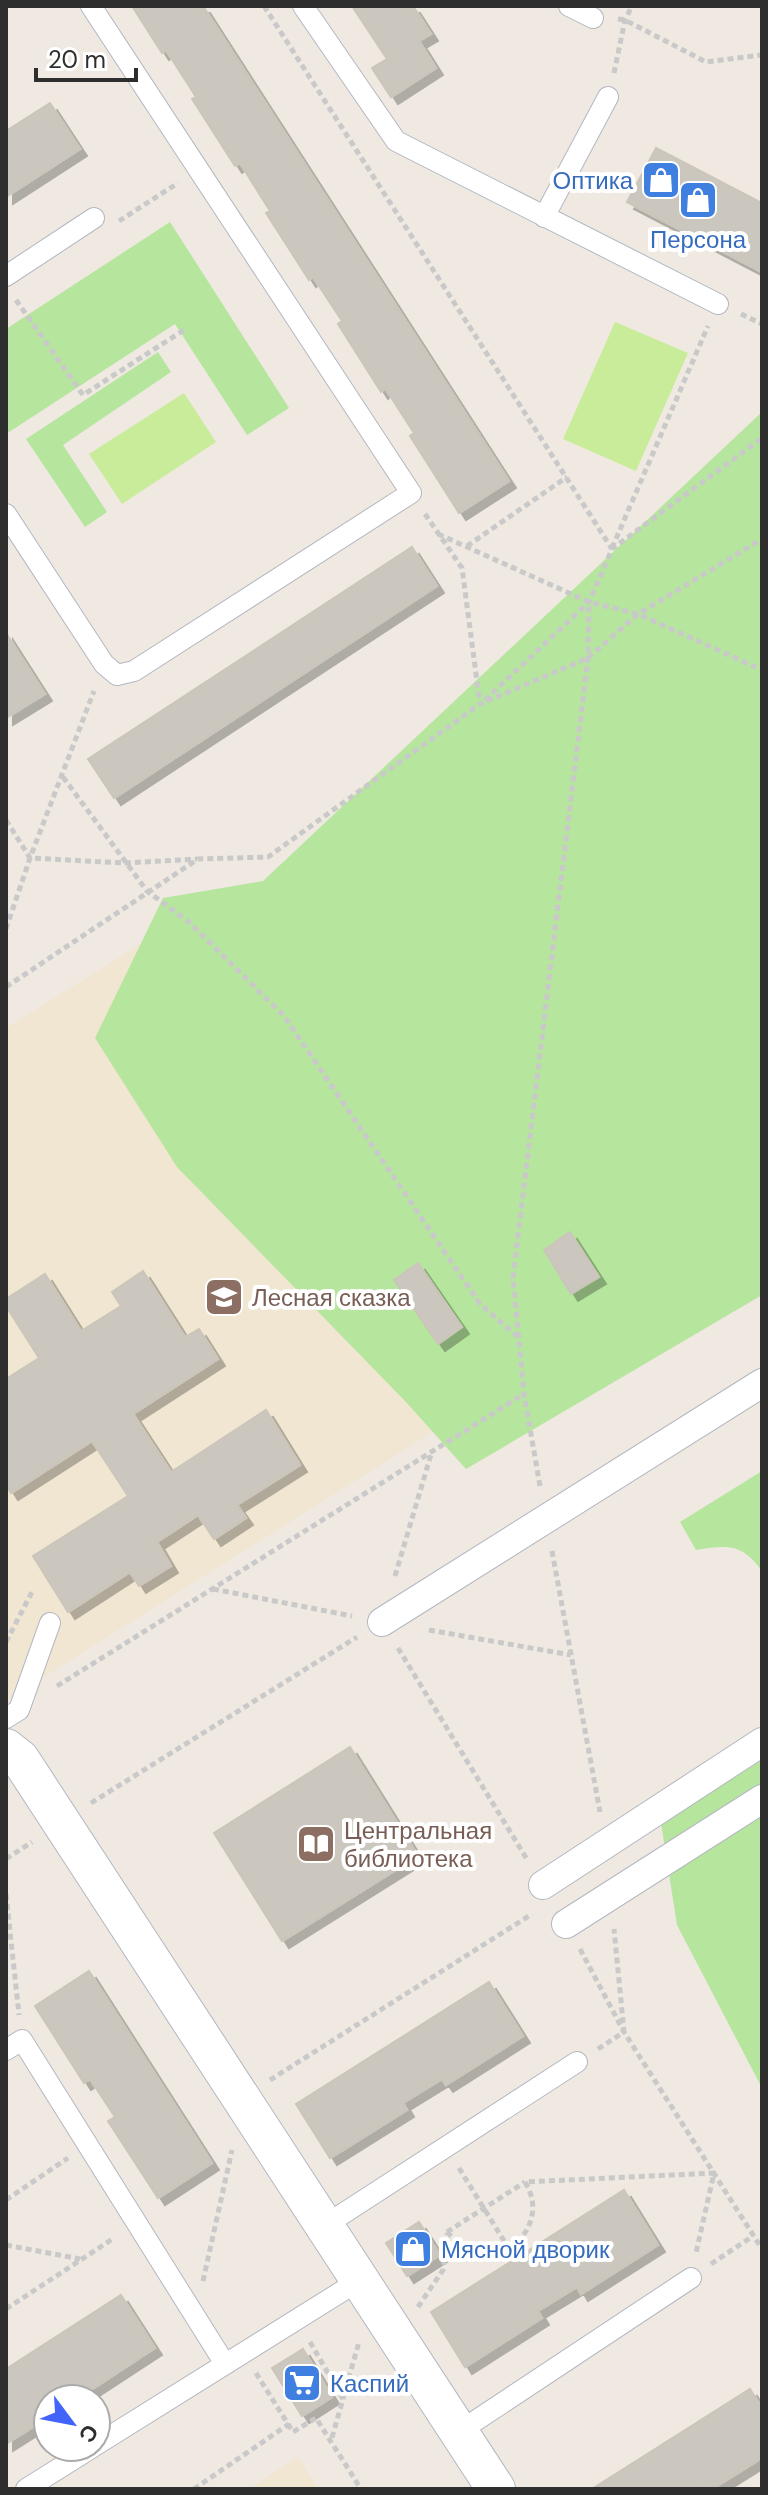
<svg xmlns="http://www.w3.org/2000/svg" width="768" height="2495" font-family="'DM Sans',sans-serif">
<defs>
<filter id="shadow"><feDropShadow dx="7" dy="7" stdDeviation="0" flood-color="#0004"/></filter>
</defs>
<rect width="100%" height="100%" fill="#efe9e1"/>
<path fill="#f0e6d1" d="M178 921 504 1387 9 1699 6 1695V1028Z
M298 2457 318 2489H249Z"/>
<path fill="#b6e59e" d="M170 222 289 408 247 435 175 324 6 434V329Z
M158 352 171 372 63 445 107 512 85 527 26 439Z
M762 412V1295L466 1469 406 1402 177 1167 95 1038 163 898 263 881Z
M762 1471V1571C742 1543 727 1545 696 1550L680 1522Z
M762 1753V2088L677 1925 661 1823Z"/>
<path fill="#c9ec9a" d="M615 322 688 353 636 471 563 439Z
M184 393 216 442 122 504 89 454Z"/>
<path fill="#cbc7bf" stroke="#cbc5ba" stroke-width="2" filter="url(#shadow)" d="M132 6H203L509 481 459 513 410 436 414 433 385 388 381 392 338 324 342 321 313 277 309 280 266 213 270 211 240 163 235 166 192 99 196 97 166 50 162 53Z
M352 6H413L431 34 419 41 436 68 391 97 372 68 387 59Z
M50 103 80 149 6 197V131Z
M656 148 762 203V272L627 202Z
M412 547 437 586 114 798 88 759Z
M6 633 45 694 6 718Z
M570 1232 599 1277 571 1294 544 1250Z
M418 1263 462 1327 438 1344 394 1280Z
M143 1271 185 1337 199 1329 218 1359 133 1414 171 1472 266 1410 300 1465 237 1505 246 1518 214 1539 198 1515 157 1542 171 1566 139 1586 130 1572 68 1612 33 1556 128 1496 92 1441 11 1493 6 1485V1379L39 1358 6 1306V1299L45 1274 81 1331 121 1306 112 1292Z
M350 1747 418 1856 282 1941 214 1833Z
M89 1971 212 2163 158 2198 108 2121 115 2117 90 2079 84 2083 35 2006Z
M489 1982 523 2036 446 2085 442 2079 403 2103 407 2110 330 2158 296 2104Z
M624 2190 658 2245 581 2294 577 2287 538 2311 542 2318 465 2367 431 2312Z
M419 2222 440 2255 407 2276 386 2243Z
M121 2295 155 2348 83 2395 79 2388 61 2399H48V2408L31 2418 36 2425 6 2444V2369Z
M303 2349 332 2397 302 2416 272 2368Z
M750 2389 762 2408V2458L746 2468 712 2489H705L703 2486 698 2489H592Z"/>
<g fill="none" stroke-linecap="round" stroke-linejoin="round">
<g stroke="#b4b7c1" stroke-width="22">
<path id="service" d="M303 6 396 141 718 304
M569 6 593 18
M544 217 608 97
M6 276 94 218
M6 514 104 664 117 675 134 671 411 493 91 6
M6 1718 19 1710 50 1623
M6 2050 22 2040 225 2364
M324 2226 577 2062
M460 2431 691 2278
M96 2445 360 2280
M26 2489 93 2447"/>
</g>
<g stroke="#b4b7c1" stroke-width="30">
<path id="pedestrian" d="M382 1622 762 1383
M543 1885 762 1742
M566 1924 762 1799"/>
</g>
<g stroke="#b4b7c1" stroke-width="40">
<path id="minor" d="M6 1748 20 1759 496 2489"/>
</g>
<path stroke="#c9c9c9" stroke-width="5" stroke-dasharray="6 4" stroke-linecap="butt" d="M264 6 612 549
M618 19 625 20 706 62 762 55
M614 73 625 20 632 6
M119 221 178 183
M16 300 83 395 187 328
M741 314 762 324
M425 514 462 568 480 704
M438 534 589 602 638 614 762 670
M467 546 567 477
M612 548 708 326
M485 700 589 602 612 549 762 438
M63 777 147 891 190 923 284 1016 480 1304 518 1337
M6 820 30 858 125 863 197 859
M6 929 30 858 94 691
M6 987 198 859 268 857 480 704 588 658 638 614 762 539
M540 1486 524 1394 513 1277 588 658 589 602
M552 1551 600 1812
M395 1576 432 1451
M213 1589 352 1616
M429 1630 571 1655
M6 1642 33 1590
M398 1648 528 1861
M57 1686 524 1394
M91 1803 357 1637
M6 1859 32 1842
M6 1894 19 2015
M580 1949 624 2032 762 2249
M598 2049 624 2032 614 1929
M270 2080 532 1914
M459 2168 509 2249
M6 2200 68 2158
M447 2232C456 2241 465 2251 478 2253 509 2260 538 2230 532 2199 531 2194 528 2187 525 2182L714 2173 696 2253
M447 2232 525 2182
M6 2245 80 2259
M711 2264 753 2236
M203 2281 232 2150
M418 2307 443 2270 447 2233
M6 2309 114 2238
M310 2342 343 2399 331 2441
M256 2373 293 2432 316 2418 361 2489
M343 2398 359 2342
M194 2489 289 2424"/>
<use href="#service" stroke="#fff" stroke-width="20"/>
<use href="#pedestrian" stroke="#fff" stroke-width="28"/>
<use href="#minor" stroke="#fff" stroke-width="38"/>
</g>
<defs>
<g id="shop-square" transform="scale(2)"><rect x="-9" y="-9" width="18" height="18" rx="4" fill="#3f7fe0" stroke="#fff"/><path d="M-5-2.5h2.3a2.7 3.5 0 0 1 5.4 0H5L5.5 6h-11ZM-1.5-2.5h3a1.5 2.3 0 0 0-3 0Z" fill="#fff"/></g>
<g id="school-square" transform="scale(2)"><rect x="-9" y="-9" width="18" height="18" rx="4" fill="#8d6e63" stroke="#fff"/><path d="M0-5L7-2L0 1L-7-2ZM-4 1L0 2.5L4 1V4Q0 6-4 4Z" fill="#fff"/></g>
<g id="library-square" transform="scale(2)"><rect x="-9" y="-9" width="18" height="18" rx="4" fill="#8d6e63" stroke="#fff"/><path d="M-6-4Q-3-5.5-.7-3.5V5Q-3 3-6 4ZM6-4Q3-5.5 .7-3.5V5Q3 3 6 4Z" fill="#fff"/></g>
<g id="supermarket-square" transform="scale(2)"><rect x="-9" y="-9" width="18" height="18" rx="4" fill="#3f7fe0" stroke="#fff"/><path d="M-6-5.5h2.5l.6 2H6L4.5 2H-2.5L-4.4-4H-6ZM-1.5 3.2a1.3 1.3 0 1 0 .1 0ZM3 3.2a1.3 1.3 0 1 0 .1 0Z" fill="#fff"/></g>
</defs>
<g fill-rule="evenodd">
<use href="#shop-square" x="661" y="180"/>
<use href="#shop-square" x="698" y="200"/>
<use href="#school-square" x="224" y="1297"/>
<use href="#library-square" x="316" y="1844"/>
<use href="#shop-square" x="413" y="2249"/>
<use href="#supermarket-square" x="302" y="2383"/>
</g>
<g text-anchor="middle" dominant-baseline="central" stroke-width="8" stroke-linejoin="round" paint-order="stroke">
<g font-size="24" fill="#366cbe" stroke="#fff" text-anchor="start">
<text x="633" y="180" text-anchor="end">Оптика</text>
<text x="698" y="239" text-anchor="middle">Персона</text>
<text x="441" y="2249">Мясной дворик</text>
<text x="330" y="2383">Каспий</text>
</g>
<g font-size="24" fill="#785e54" stroke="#fff" text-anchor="start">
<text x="252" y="1297">Лесная сказка</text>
<text x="344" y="1830">Центральная<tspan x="344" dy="28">библиотека</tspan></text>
</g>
</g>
<rect width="768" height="2495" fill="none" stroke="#2e2e2e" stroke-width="16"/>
<g transform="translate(72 2423) rotate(122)"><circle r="38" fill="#ffffff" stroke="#ababab" stroke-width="2"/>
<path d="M0-6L14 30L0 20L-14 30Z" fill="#4264fb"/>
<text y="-12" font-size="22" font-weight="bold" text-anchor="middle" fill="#2e2e2e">С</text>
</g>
<path d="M36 68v12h100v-12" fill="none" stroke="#2e2e2e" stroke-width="4"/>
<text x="48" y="68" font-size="24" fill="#2e2e2e" stroke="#ffffff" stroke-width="6" paint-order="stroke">20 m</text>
</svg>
